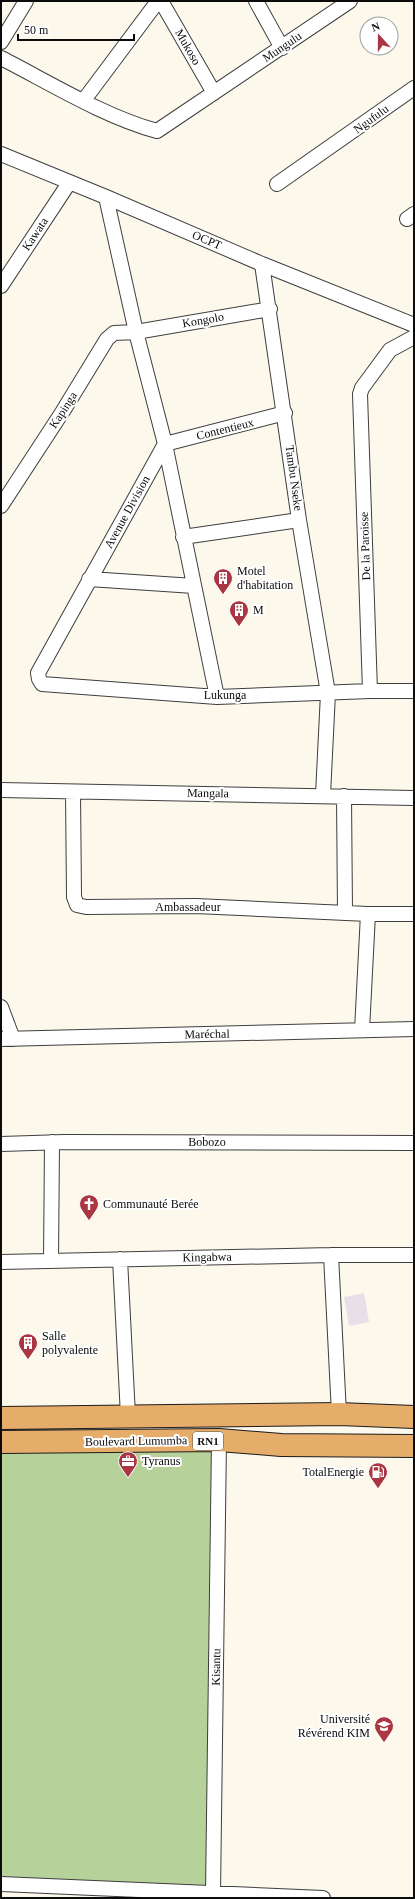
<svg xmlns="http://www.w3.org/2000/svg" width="415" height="1899" font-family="'Times New Roman',serif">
<rect width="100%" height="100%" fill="#fdf8ec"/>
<path fill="#e8e0e9" d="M364 1293 369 1322 349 1326 344 1297Z"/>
<path fill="#b7d19b" d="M219 1440 216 1898H147L1 1891V1443Z"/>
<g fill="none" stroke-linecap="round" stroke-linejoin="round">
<g stroke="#3e3e3e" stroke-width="16">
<path id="minor" d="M161 1 214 93
M256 1 282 48
M1 42 26 1
M1 58C50 83 105 117 157 131L350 1
M84 100 158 1
M1 154 106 197 262 264 414 325
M277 184 414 88
M106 197 136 332 165 444 217 697
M407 219 414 214
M262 264 299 520 328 693 323 795
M1 286 69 183
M285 413 165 444 38 673 39 679 42 684 217 697 370 691H414
M1 506 63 411 107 339 114 333 136 332 270 309
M183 537 299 520
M89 579 194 586
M370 691 360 394 362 388 390 350 414 337
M1 790 414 798
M73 792 74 897 77 905 86 907 196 906 368 914H414
M344 796 345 912
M1 1007 13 1039
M362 1030 368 914
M1 1039 414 1029
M1 1144 64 1142 414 1143
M331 1255 339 1414
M120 1259 128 1416
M51 1261 52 1142
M1 1262 331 1255H414
M1 1884 323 1898
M213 1893 219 1440"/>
</g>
<g stroke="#1c1c1c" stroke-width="24">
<path id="trunk" d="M1 1418 339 1414 414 1417
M1 1442 219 1440 281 1445 414 1446"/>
</g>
<use href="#minor" stroke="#fff" stroke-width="14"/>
<use href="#trunk" stroke="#e5ac6a" stroke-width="22"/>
</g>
<defs>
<g id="building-pin" transform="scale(1)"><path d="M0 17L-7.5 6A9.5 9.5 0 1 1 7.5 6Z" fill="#aa3543" stroke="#fff"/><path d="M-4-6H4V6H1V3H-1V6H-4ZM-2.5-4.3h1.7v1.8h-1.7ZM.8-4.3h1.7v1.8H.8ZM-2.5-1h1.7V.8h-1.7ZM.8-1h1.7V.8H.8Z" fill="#fff"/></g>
<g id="church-pin" transform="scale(1)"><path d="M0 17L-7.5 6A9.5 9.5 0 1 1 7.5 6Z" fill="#aa3543" stroke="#fff"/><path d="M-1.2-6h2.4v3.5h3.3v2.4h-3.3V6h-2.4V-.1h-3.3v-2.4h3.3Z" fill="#fff"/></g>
<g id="office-pin" transform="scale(1)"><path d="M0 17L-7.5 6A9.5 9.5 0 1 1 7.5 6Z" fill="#aa3543" stroke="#fff"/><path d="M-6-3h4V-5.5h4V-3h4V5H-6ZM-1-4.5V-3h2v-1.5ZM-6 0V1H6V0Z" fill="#fff"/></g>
<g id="fuel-pin" transform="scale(1)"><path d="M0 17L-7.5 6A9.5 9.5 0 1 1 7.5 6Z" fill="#aa3543" stroke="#fff"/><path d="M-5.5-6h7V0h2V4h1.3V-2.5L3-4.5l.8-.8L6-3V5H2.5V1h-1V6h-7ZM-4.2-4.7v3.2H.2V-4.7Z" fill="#fff"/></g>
<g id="university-pin" transform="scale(1)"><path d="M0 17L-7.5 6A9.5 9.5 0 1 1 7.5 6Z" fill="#aa3543" stroke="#fff"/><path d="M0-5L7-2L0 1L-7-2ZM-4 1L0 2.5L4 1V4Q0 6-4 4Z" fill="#fff"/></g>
</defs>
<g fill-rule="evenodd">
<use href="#building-pin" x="223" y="578"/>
<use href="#building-pin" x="239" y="610"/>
<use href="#church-pin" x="89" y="1204"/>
<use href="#building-pin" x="28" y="1343"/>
<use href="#office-pin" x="128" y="1461"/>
<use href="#fuel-pin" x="378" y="1472"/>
<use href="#university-pin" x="384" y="1726"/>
</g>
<g text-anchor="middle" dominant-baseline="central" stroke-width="4" stroke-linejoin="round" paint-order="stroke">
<rect fill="#fff" stroke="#545454" stroke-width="1" x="193" y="1432" width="30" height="18" rx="3"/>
<g font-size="11" font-weight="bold" fill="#0b0b0b">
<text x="208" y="1441">RN1</text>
</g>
<g font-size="12" fill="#0b0b0b" stroke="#fff">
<text transform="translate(188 47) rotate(60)">Mukoso</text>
<text transform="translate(282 47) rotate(-34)">Mungulu</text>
<text transform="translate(371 119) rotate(-36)">Ngufulu</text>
<text transform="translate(35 234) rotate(-57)">Kawata</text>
<text transform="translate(207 240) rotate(23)">OCPT</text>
<text transform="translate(203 320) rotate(-10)">Kongolo</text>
<text transform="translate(63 410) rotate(-57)">Kapinga</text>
<text transform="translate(225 429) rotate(-14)">Contentieux</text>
<text transform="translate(294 478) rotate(82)">Tambu Nseke</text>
<text transform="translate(127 512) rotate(-61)">Avenue Division</text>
<text transform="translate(365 546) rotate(-92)">De la Paroisse</text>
<text x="225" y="695">Lukunga</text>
<text transform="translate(208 793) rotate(1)">Mangala</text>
<text x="188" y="907">Ambassadeur</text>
<text transform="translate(207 1034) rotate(-1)">Maréchal</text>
<text x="207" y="1142">Bobozo</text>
<text transform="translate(207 1257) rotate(-1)">Kingabwa</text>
<text transform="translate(136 1441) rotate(-1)">Boulevard Lumumba</text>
<text transform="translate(216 1667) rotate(-89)">Kisantu</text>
</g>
<g font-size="12" fill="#0b0b0b" stroke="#fff" text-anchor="start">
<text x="237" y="571">Motel<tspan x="237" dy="14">d'habitation</tspan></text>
<text x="253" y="610">M</text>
<text x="103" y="1204">Communauté Berée</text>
<text x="42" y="1336">Salle<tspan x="42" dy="14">polyvalente</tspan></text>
<text x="142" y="1461">Tyranus</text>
<text x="364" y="1472" text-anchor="end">TotalEnergie</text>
<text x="370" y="1719" text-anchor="end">Université<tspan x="370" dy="14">Révérend KIM</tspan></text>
</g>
</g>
<rect width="415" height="1899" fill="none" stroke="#0b0b0b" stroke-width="4"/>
<g transform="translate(379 36) rotate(339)"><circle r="19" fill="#ffffff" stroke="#9d9d9d"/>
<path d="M0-3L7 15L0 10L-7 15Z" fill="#aa3543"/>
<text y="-6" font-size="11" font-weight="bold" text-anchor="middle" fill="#0b0b0b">N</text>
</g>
<path d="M18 34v6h116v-6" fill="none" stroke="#0b0b0b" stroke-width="2"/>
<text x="24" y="34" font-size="12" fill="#0b0b0b" stroke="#ffffff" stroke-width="3" paint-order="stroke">50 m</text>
</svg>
